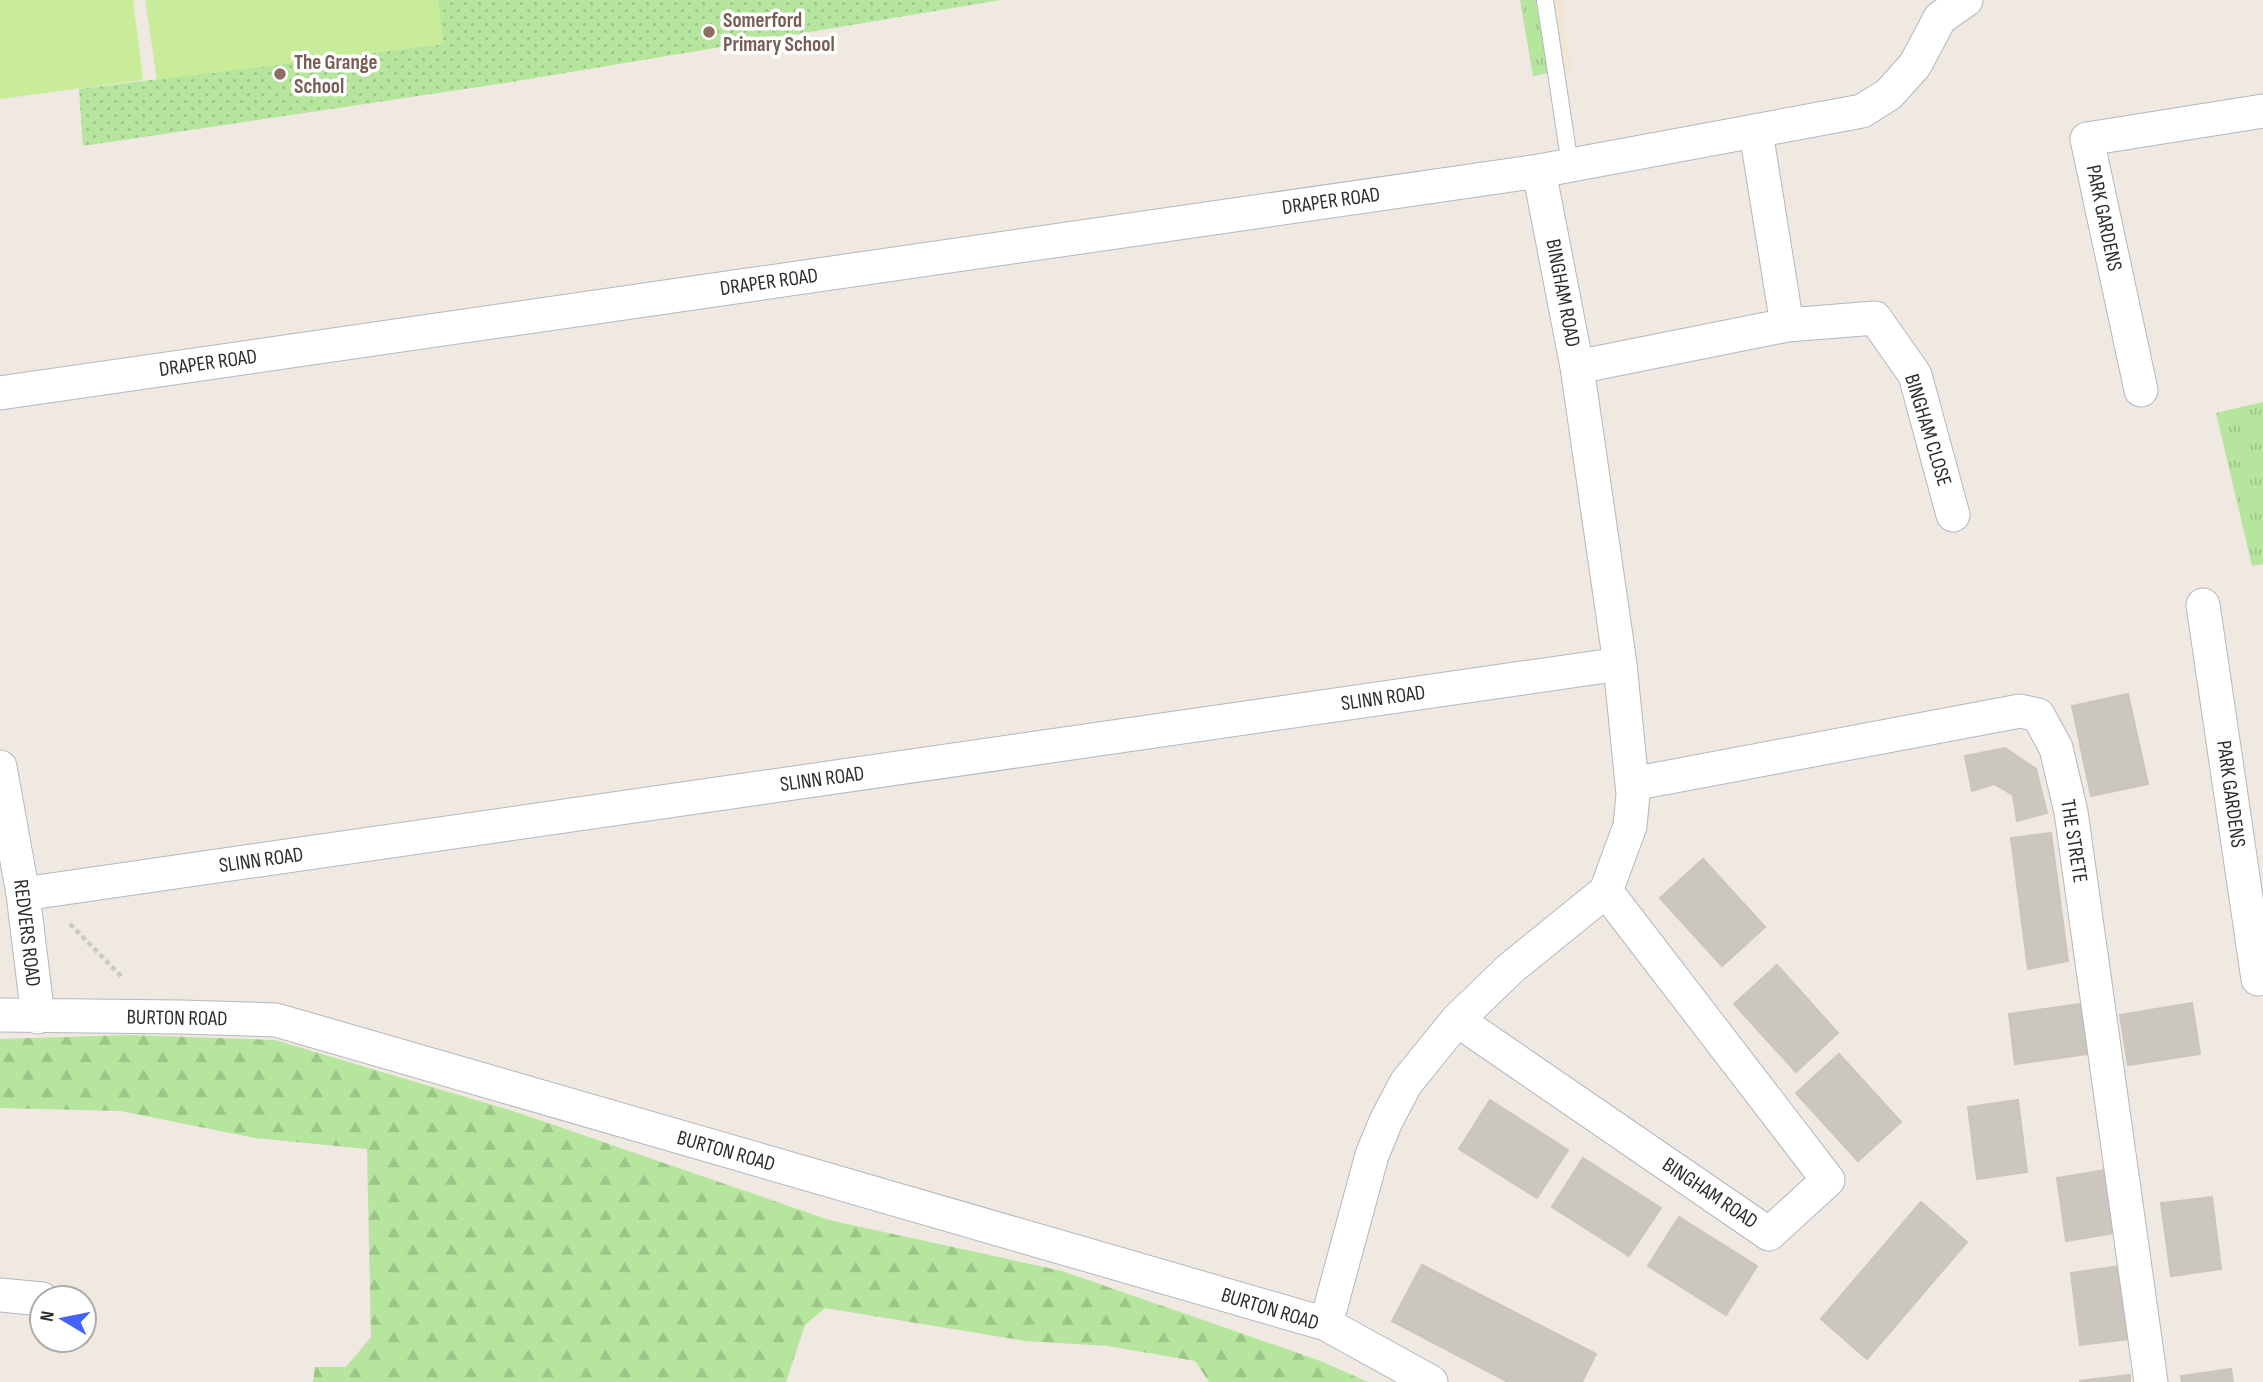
<svg xmlns="http://www.w3.org/2000/svg" width="2263" height="1382" font-family="'Sofia Sans Condensed',sans-serif">
<defs>
<pattern id="grass-tufts" width="24" height="20" patternUnits="userSpaceOnUse" patternTransform="scale(1.75)"><rect width="24" height="20" fill="#b6e59e"/><path d="M3 7l-1-3M5 7V3M7 7l1-3M15 17l-1-3M17 17v-4M19 17l1-3" fill="none" stroke="#9dc588"/></pattern>
<pattern id="forest-firs" width="22" height="20" patternUnits="userSpaceOnUse" patternTransform="scale(1.75)"><rect width="22" height="20" fill="#b6e59e"/><path d="M5 1l3.5 6h-7zM16 11l3.5 6h-7z" fill="#9dc588"/></pattern>
<pattern id="park-dots" width="8" height="8" patternUnits="userSpaceOnUse" patternTransform="scale(1.75)"><rect width="8" height="8" fill="#b6e59e"/><path d="M2 2h.1M6 6h.1" fill="none" stroke="#9dc588" stroke-width="1.8" stroke-linecap="round"/></pattern>
</defs>
<rect width="100%" height="100%" fill="#efe9e1"/>
<path fill="#f0e6d1" d="M1520 0H1561L1571 70 1533 76Z"/>
<path fill="url(#grass-tufts)" d="M1520 0H1536L1548 73 1533 76Z
M2263 402V564L2252 566 2216 413Z"/>
<path fill="url(#forest-firs)" d="M128 1035 275 1040 519 1113 829 1220 1062 1271 1318 1360 1368 1382H1209L1195 1361 1107 1346 1025 1341 825 1308 805 1325 786 1382H313L315 1367H346L371 1337 367 1149 255 1138 120 1111 0 1108V1039Z"/>
<path fill="url(#park-dots)" d="M438 0H1001L505 83 83 146 79 89 443 44Z"/>
<path fill="#c9ec9a" d="M0 0H133L143 80 0 99Z
M145 0H438L444 44 157 80Z"/>
<path fill="#cbc7bf" stroke="#cbc5ba" stroke-width="2" d="M2128 694 2148 784 2091 796 2072 706Z
M2005 748 2036 769 2047 813 2017 821 2013 795 1994 784 1972 791 1965 756Z
M2051 833 2068 961 2028 969 2011 838Z
M1703 859 1765 927 1722 966 1660 898Z
M1777 965 1838 1033 1796 1072 1734 1004Z
M2192 1003 2200 1054 2128 1065 2120 1015Z
M2081 1004 2088 1054 2015 1064 2009 1014Z
M1839 1054 1901 1122 1858 1161 1796 1093Z
M1490 1100 1568 1150 1537 1198 1459 1149Z
M2018 1100 2027 1172 1977 1179 1968 1107Z
M1583 1158 1661 1208 1629 1256 1552 1207Z
M2106 1170 2115 1233 2066 1241 2057 1178Z
M2212 1197 2221 1269 2171 1276 2161 1203Z
M1921 1202 1967 1242 1867 1359 1821 1319Z
M1679 1217 1757 1266 1726 1315 1648 1266Z
M1422 1265 1479 1294 1449 1351 1392 1321Z
M2121 1266 2131 1339 2080 1345 2071 1273Z
M1479 1294 1596 1354 1582 1382H1508L1449 1351Z
M2231 1369 2233 1382H2182L2181 1376Z
M2130 1375V1382H2080V1381Z"/>
<g fill="none" stroke-linecap="round" stroke-linejoin="round">
<g stroke="#b4b7c1" stroke-width="18">
<path id="service" d="M1545 0 1570 165"/>
</g>
<g stroke="#b4b7c1" stroke-width="35">
<path id="minor" d="M1787 325 1875 318 1915 375 1953 515
M1577 367 1787 325 1756 132
M2141 390 2087 139 2263 111
M0 393 1539 171
M2203 605 2258 979 2263 978
M0 767 23 894 38 1017
M1632 784 2020 711 2038 715 2056 748 2071 812 2151 1382
M23 894 1620 664
M0 1015 182 1017 276 1020 1326 1324 1431 1382
M1457 1020 1769 1234 1828 1180 1606 891
M0 1295 42 1299
M1326 1324 1372 1155 1386 1121 1406 1083 1457 1020 1511 968 1606 891 1630 826 1633 794 1620 664 1577 367 1539 171 1862 111 1889 94 1915 65 1940 18 1966 0"/>
</g>
<path stroke="#c9c9c9" stroke-width="4.5" stroke-dasharray="5 3.5" stroke-linecap="butt" d="M70 924 123 978"/>
<use href="#service" stroke="#fff" stroke-width="16"/>
<use href="#minor" stroke="#fff" stroke-width="33"/>
</g>
<g fill="#8d6e63" stroke="#fff" stroke-width="2.5">
<circle cx="709" cy="32" r="7"/>
<circle cx="280" cy="74" r="7"/>
</g>
<g text-anchor="middle" dominant-baseline="central" stroke-width="7" stroke-linejoin="round" paint-order="stroke">
<g font-size="21" font-weight="bold" fill="#785e54" stroke="#fff" text-anchor="start">
<text x="723" y="20">Somerford<tspan x="723" dy="24">Primary School</tspan></text>
<text x="294" y="62">The Grange<tspan x="294" dy="24">School</tspan></text>
</g>
<g font-size="21" fill="#2e2e2e" stroke="#fff">
<text transform="translate(1331 201) rotate(-8)">DRAPER ROAD</text>
<text transform="translate(2104 218) rotate(78)">PARK GARDENS</text>
<text transform="translate(769 282) rotate(-8)">DRAPER ROAD</text>
<text transform="translate(1563 293) rotate(79)">BINGHAM ROAD</text>
<text transform="translate(208 363) rotate(-8)">DRAPER ROAD</text>
<text transform="translate(1928 430) rotate(73)">BINGHAM CLOSE</text>
<text transform="translate(1383 698) rotate(-8)">SLINN ROAD</text>
<text transform="translate(822 779) rotate(-8)">SLINN ROAD</text>
<text transform="translate(2231 794) rotate(82)">PARK GARDENS</text>
<text transform="translate(2074 841) rotate(81)">THE STRETE</text>
<text transform="translate(261 860) rotate(-8)">SLINN ROAD</text>
<text transform="translate(27 933) rotate(83)">REDVERS ROAD</text>
<text transform="translate(177 1018) rotate(1)">BURTON ROAD</text>
<text transform="translate(726 1151) rotate(16)">BURTON ROAD</text>
<text transform="translate(1710 1193) rotate(34)">BINGHAM ROAD</text>
<text transform="translate(1270 1309) rotate(17)">BURTON ROAD</text>
</g>
</g>
<g transform="translate(63 1319) rotate(280)"><circle r="33" fill="#ffffff" stroke="#ababab" stroke-width="2"/>
<path d="M0-5L12 26L0 18L-12 26Z" fill="#4264fb"/>
<text y="-10" font-size="19" font-weight="bold" text-anchor="middle" fill="#2e2e2e">N</text>
</g>
</svg>
